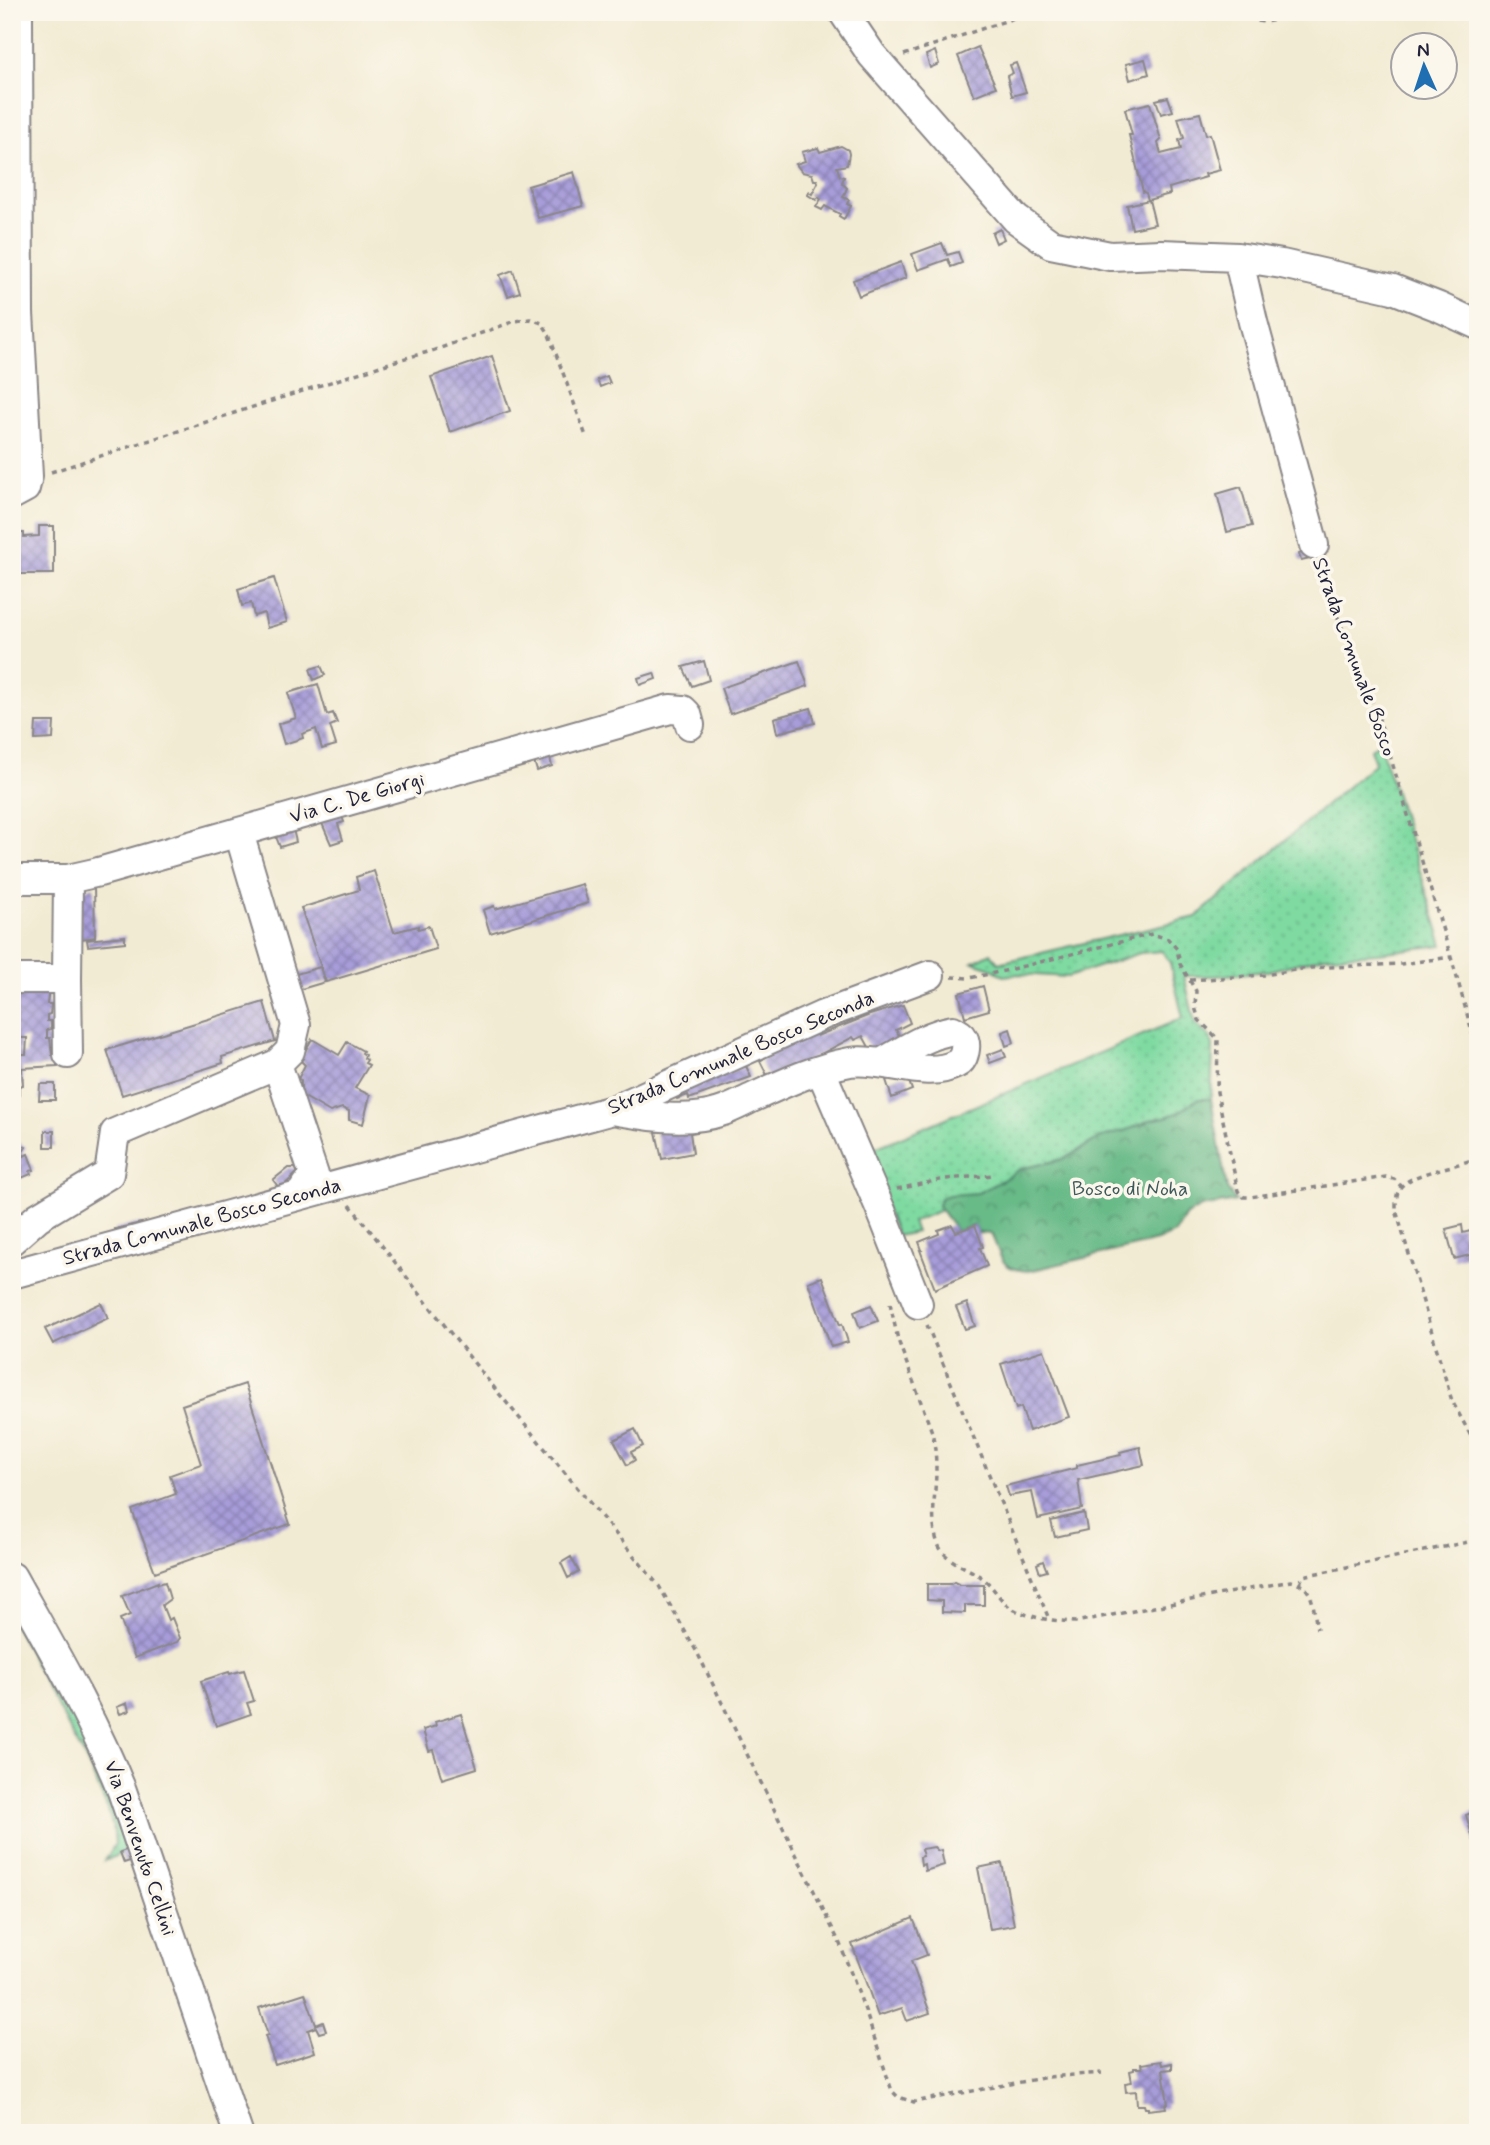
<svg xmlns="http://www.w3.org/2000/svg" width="1490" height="2145" font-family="Mynerve,sans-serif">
<defs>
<pattern id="grass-dots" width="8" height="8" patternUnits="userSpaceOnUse" patternTransform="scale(1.75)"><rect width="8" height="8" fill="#7fdaa1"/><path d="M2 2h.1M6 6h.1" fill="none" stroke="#6dbb8c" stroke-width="1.8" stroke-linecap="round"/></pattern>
<pattern id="forest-crowns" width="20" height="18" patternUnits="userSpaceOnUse" patternTransform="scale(1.75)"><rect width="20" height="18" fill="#67ba87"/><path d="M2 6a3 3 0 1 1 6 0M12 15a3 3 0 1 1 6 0" fill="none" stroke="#549770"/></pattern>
<pattern id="building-cross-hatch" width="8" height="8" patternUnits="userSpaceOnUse" patternTransform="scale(1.75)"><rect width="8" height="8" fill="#a89dd9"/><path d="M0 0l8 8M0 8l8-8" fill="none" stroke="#8880b1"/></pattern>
</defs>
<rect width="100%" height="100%" fill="#fbf7ec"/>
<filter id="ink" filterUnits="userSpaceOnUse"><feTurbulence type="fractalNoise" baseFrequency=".0143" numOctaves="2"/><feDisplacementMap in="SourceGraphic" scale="14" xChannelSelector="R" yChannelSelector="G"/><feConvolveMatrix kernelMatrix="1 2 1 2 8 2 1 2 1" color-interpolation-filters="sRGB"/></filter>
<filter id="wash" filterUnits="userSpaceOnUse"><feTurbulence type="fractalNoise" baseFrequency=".00686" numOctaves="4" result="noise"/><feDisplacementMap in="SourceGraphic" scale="28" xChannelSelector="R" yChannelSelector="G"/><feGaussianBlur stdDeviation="1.57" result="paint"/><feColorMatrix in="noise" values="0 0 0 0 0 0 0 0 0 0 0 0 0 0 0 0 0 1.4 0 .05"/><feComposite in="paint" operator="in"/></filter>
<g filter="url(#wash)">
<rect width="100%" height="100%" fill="#f2ebd3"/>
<path fill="url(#grass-dots)" stroke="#507e6e" stroke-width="2" d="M1377 744 1381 748 1443 945 1378 953 1326 956 1268 971 1215 976H1184L1195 1023 1210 1037 1213 1046 1211 1099H1198L1177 1113 1166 1117 1150 1120 1133 1128 1098 1139 1064 1159 1020 1169 1003 1180 978 1193 940 1198 938 1206 941 1210 912 1222 916 1232 897 1236 863 1153 1183 1018 1170 963 1162 951 1140 953 1068 977 1018 974 1004 976 989 967 973 962 991 953 998 963 1196 917 1375 763 1370 749Z
M12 1593 63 1685 133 1848 105 1861 115 1844 114 1831 108 1809 87 1762 12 1621Z"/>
<path fill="url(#forest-crowns)" stroke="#446e61" stroke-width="2" d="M1198 1099H1211L1227 1189 1236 1201 1201 1207 1186 1215 1175 1233 1157 1241 1029 1271C998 1269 1003 1258 991 1234L978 1233 974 1225 956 1232 952 1225 938 1206 940 1198 949 1195 978 1193 1003 1180 1020 1169 1064 1159 1098 1139 1133 1128 1150 1120 1166 1117 1177 1113Z"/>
<g id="blocks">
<path fill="url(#building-cross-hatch)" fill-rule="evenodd" d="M978 47 996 87 974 96 958 56Z
M935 51 939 64 930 68 926 55Z
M1145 59 1149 74 1130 80 1126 64Z
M1016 63 1026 92 1012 96 1007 76 1013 73 1010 65Z
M1168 97 1173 111 1161 114 1156 100Z
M1150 103 1161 140 1158 143 1161 154 1181 149 1179 140 1184 138 1178 118 1200 113 1206 135 1210 134 1220 170 1205 174 1206 177 1169 188 1170 194 1148 200 1146 193 1143 192 1129 135H1132L1125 109Z
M841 146 848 150 849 154 847 165 837 167 840 176 844 177 842 183 847 188 843 197 849 200 847 204 851 206 844 219 839 216 840 214 825 206 822 210 816 207 821 199 818 197 816 200 808 195 809 192 812 194 818 182 817 180H814L812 174 802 172 796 164 805 161 802 152 818 148 820 152Z
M574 172 583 206 538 218 528 186Z
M1149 200 1155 224 1132 229 1127 205Z
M1000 229 1004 239 996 243 992 233Z
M942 243 947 255 958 252 962 263 951 267 948 259 918 270 912 254Z
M901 262 906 278 859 296 853 280Z
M513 270 520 292 508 296 500 275Z
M492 356 510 411 450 432 431 377Z
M607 376 610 383 600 387 597 380Z
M1241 487 1252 526 1227 532 1217 494Z
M39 526H54V574H12V533H24V537L39 536Z
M1307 551 1310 559 1301 561 1299 554Z
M274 578 287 622 267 628 264 613 254 616 251 603 242 606 238 589Z
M704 661 709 680 692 686 683 667Z
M799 661 808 686 730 714 721 688Z
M321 666 325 675 314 680 310 669Z
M654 673 656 679 640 685 638 678Z
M318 684 327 715 333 713 337 723 330 726 336 745 322 749 316 729 302 734 303 738 284 744 278 724 296 718 288 693Z
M811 708 815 723 777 733 774 718Z
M36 722H54L53 739 35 740Z
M549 754 552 766 537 771 533 758Z
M341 814 344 822 338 824 343 840 331 844 321 821Z
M293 829 296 842 280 847 275 834Z
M374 871 394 932 418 926V929L429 926 436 949 326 982 301 908 359 890 356 877Z
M582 884 588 903 490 933 483 910 494 906 495 909Z
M94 886 95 937 80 939 79 891Z
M125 936V942L88 946 87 940Z
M320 967 325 982 298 990 293 975Z
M983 986 989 1010 965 1017 959 993Z
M49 988 47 1004H51L50 1014 47 1015V1021H51V1029L47 1030V1038H50L52 1055H58L57 1066 22 1068 23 1085 19 1086V1111H16V1116H12V991ZM20 1038H27L26 1054H20Z
M264 1002 275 1041 222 1057 223 1063 122 1095 107 1050Z
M903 1005 910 1023 896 1030 902 1041 874 1056 863 1036 855 1040 853 1037 770 1081 760 1061 779 1048 813 1030 817 1036 870 1015Z
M1010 1029 1014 1043 1006 1046 1002 1032Z
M312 1039 339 1055 347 1042 363 1051 362 1053 365 1055 364 1058 367 1060 365 1063 369 1065 355 1088 370 1095 363 1124 349 1120V1111L342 1108 330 1112 301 1095V1080L298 1079 305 1065 300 1060Z
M1003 1049 1006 1057 990 1063 987 1055Z
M746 1066 751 1077 689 1099 688 1095 677 1099 674 1093 687 1087Z
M900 1076H907L912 1090 892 1098 886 1080Z
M40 1084H55V1100H39Z
M697 1124 698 1132 690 1133 693 1153 662 1159 656 1132Z
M45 1131H54V1147H45Z
M12 1139 26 1147 22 1153 24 1156 28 1154 34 1170 30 1171 31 1174 12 1182Z
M288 1168H295L298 1172 280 1189 273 1180Z
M141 1223 142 1229 117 1236 115 1229Z
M952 1225 956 1232 975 1225 983 1247 980 1248 987 1266 935 1289 920 1250H922L919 1242 939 1234 938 1230Z
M1462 1225 1463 1233 1478 1229V1253L1454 1259 1446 1229Z
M822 1277 840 1325 842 1324 848 1342 831 1347 808 1282Z
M101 1303 108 1318 53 1344 45 1329Z
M967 1303 975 1326 965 1329 956 1307Z
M871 1305 878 1321 860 1328 854 1312Z
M1044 1350 1069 1417 1029 1431 1021 1407 1016 1409 1001 1364Z
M245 1384 290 1524 155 1572 132 1510 176 1494 170 1475 201 1464 182 1405Z
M635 1429 643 1446 631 1452 635 1460 627 1465 614 1440Z
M1140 1447 1144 1465 1078 1480 1082 1509 1038 1519 1032 1492 1009 1496 1006 1486 1077 1468V1465L1121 1455 1120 1452Z
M1084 1513 1087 1530 1055 1537 1051 1521Z
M571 1557 579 1572 568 1578 561 1563Z
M1043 1561 1047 1571 1040 1573 1037 1564Z
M158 1582V1584L165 1582 170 1599 162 1605 168 1620 172 1618 180 1638 177 1642 135 1658 120 1619 130 1615 122 1596Z
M954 1582 960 1585H984V1605H965V1613L942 1612V1601L927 1600V1584H951Z
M244 1670 254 1701 247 1703 251 1714 216 1726 201 1681 229 1672 230 1674Z
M127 1703 129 1711 120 1714 117 1707Z
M461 1714 477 1768 442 1779 433 1750 429 1751 423 1730 436 1726 435 1722Z
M1478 1810V1850L1477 1851 1466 1815Z
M934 1847 938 1851 941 1850 944 1865 925 1871 924 1864 921 1865 920 1857 923 1856 921 1849Z
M129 1849 133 1860 124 1863 120 1852Z
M1002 1863 1014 1925 990 1929 978 1868Z
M913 1918 927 1955 911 1961 930 2013 907 2021 902 2008 878 2016 852 1944Z
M305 1993 316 2025 323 2022 326 2031 319 2033 316 2027 308 2030 315 2052 275 2065 265 2036 268 2035 259 2008Z
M1161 2061 1162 2065 1172 2063V2069L1163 2070 1168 2104H1165L1166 2108 1148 2110V2108H1145L1144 2105H1137L1136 2091 1126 2092 1125 2083 1132 2082 1130 2071 1134 2070V2068H1142L1141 2064Z"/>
</g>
</g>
<g filter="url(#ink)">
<use href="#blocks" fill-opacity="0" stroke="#8a8687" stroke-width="2"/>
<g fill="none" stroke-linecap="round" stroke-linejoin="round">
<g stroke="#8a8687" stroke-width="32">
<path id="minor" d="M843 12 872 55 1016 219 1051 244 1110 256 1161 254 1238 257 1282 264 1393 289 1439 307 1478 325
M1238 257 1253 322 1314 545
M12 495 25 488 28 476 19 313 18 12
M12 879H68L99 872 670 709 683 710 687 714 690 725
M12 979H67L68 879
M67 979 68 1054
M277 1064 314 1175 300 1195
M821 1071 880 1208 918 1304
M613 1110C647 1116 686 1123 720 1112 731 1109 743 1102 754 1097 784 1083 817 1068 850 1062 883 1057 926 1080 956 1064 965 1060 968 1044 962 1036 959 1033 956 1032 953 1030 926 1035 905 1050 881 1063
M12 1240 38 1217 109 1174 115 1133 277 1064 290 1051 296 1025 239 833
M12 1274 613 1110 823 1015 930 975
M12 1577C51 1647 92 1716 122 1791L238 2133"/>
</g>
<path stroke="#8a8687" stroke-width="3.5" stroke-dasharray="5 5" stroke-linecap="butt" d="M1240 12C1262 29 1274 20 1297 12
M904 55 1032 12
M51 472 402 359 432 351 515 321 530 319 542 323 548 332 586 436
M1321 567 1328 593 1379 719 1456 974 1478 1054
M952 977 969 978 1004 971 1152 934 1168 939 1177 949 1180 964 1196 991 1195 1007 1199 1020 1218 1039 1217 1092 1238 1191 1244 1197H1250L1386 1177 1394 1179 1401 1186
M1190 980 1264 975 1307 968 1401 964 1451 957
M1478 1157C1459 1167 1411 1172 1400 1188 1396 1194 1396 1202 1396 1210L1452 1401 1478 1449
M897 1189 945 1179 995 1175
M350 1205 482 1373 659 1586 698 1654 840 1944 866 2013 892 2091 898 2097 914 2102 1048 2077 1102 2073
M890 1303 898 1340 932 1432C935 1445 936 1457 936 1470 936 1493 930 1519 937 1541 943 1563 971 1567 986 1581 997 1591 1002 1605 1017 1611 1035 1619 1056 1621 1075 1622L1291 1581C1315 1585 1313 1609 1317 1629
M927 1325 1049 1619
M1300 1583 1303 1576 1478 1540"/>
<use href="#minor" stroke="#fff" stroke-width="28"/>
</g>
</g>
<g text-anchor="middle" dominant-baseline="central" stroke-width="7" stroke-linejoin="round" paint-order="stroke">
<g font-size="21" fill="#22223b" stroke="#fbf7ec">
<text transform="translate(1354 657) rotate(70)">Strada Comunale Bosco</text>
<text transform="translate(357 798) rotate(-16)">Via C. De Giorgi</text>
<text transform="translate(741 1053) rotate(-23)">Strada Comunale Bosco Seconda</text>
<text transform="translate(202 1222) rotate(-15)">Strada Comunale Bosco Seconda</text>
<text transform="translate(140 1848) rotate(71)">Via Benvenuto Cellini</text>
</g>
<g font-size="21" fill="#3e595a" stroke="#fbf7ec">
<text x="1130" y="1189">Bosco di Noha</text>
</g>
</g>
<rect width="1490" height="2145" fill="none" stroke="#fbf7ec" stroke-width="42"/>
<g transform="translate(1424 66) rotate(357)"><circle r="33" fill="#fbf7ec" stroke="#a4a2a5" stroke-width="2"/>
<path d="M0-5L12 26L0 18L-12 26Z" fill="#1f6fb2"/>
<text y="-10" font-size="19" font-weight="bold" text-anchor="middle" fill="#22223b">N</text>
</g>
</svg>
